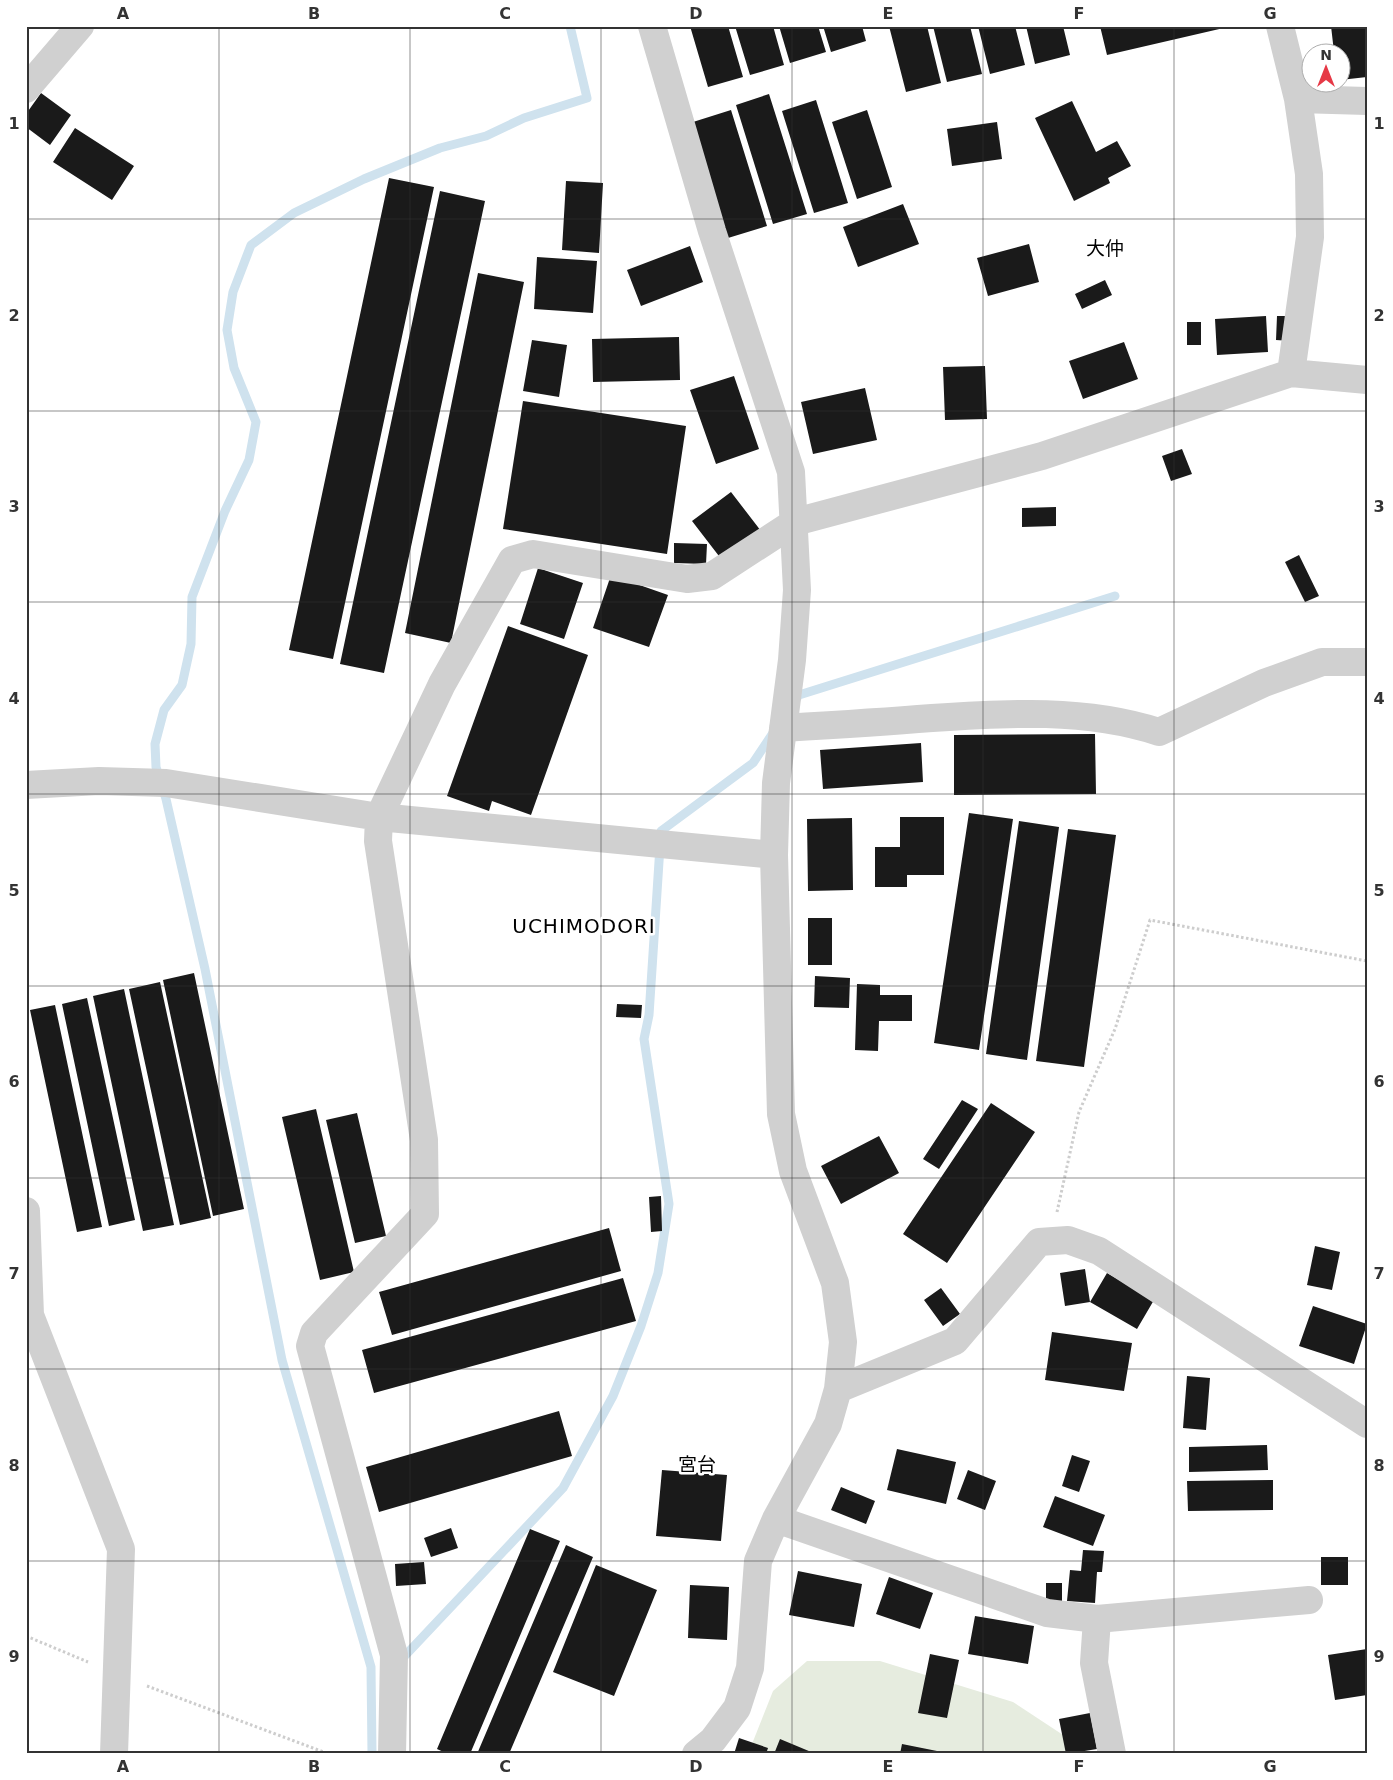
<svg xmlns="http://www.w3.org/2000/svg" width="1393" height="1780" font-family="'DejaVu Sans','Noto Sans JP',sans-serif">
<rect width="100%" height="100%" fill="#fff"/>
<path fill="#e6ecdf" d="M807 1661H880L1013 1702 1092 1754H748L773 1691Z"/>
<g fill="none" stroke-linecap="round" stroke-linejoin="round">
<path stroke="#cfe2ee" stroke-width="9" d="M794 702 799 695 1115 596
M400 1661 563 1488 613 1396 641 1326 658 1273 669 1204 644 1039 649 1015 661 831 753 763 773 733
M372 1754 371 1667 282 1360 205 969 166 799 156 767 155 744 164 710 182 685 191 644 192 597 225 511 249 460 256 422 234 368 227 330 233 292 251 245 294 213 364 179 440 148 486 136 524 118 587 98 570 26"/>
</g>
<path fill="#1a1a1a" d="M690 26H728L743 77 708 87Z
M735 26H773L784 65 750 75Z
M779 26H818L826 52 790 63Z
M823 26H862L866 41 831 52Z
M889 26H927L941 83 906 92Z
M933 26H970L982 74 947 82Z
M978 26H1015L1025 65 990 74Z
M1026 26H1063L1070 55 1035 64Z
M1100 26H1228V27L1107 55Z
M1331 26H1367V77L1340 80V52H1334Z
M41 93 71 115 50 145 26 127V114Z
M769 94 807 214 773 224 736 105Z
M816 100 848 203 814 213 782 111Z
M1072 101 1096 152 1117 141 1131 166 1108 178 1110 183 1074 201 1035 118Z
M731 110 767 226 728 238 693 122Z
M867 110 892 187 857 199 832 122Z
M997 122 1002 159 952 166 947 129Z
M75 128 134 166 112 200 53 162Z
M389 178 434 187 333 659 289 650Z
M566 181 603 183 599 253 562 250Z
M440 191 485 201 384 673 340 664Z
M903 204 919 244 858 267 843 227Z
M1029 244 1039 282 988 296 977 258Z
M690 246 703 282 641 306 627 270Z
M537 257 597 261 593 313 534 309Z
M478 273 524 282 451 643 405 633Z
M1105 280 1112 295 1082 309 1075 294Z
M1266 316 1268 352 1217 355 1215 319Z
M1277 316H1292L1291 341 1276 340Z
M1187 322H1201V345H1187Z
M679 337 680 380 593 382 592 339Z
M532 340 567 345 559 397 523 391Z
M1124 342 1138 379 1083 399 1069 361Z
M985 366 987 419 945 420 943 367Z
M734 376 759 449 716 464 690 390Z
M865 388 877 440 813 454 801 402Z
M523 401 686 426 667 554 503 529Z
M1182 449 1192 474 1171 481 1162 456Z
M731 492 761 531 722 560 692 521Z
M1056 507V526L1022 527V508Z
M674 543 707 544 706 564 674 563Z
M1299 555 1319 596 1305 602 1285 562Z
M538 568 583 583 564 639 520 624Z
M611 575 668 595 649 647 593 628Z
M508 626 588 655 531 815 492 801 489 811 447 796Z
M1095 734 1096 794 954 795V735Z
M921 743 923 782 823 789 820 750Z
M969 813 1013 819 979 1050 934 1043Z
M900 817H944V875H907V887H875V847H900Z
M852 818 853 890 808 891 807 819Z
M1019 821 1059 827 1027 1060 986 1054Z
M1068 829 1116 835 1084 1067 1036 1061Z
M808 918H832V965H808Z
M194 973 244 1209 213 1216 163 980Z
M815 976 850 978 849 1008 814 1007Z
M160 982 211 1218 180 1225 129 989Z
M857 984 880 985V995H912V1021H879L878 1051 855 1050Z
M124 989 174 1225 143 1231 93 996Z
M87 998 135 1220 109 1226 62 1004Z
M617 1004 642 1005 641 1018 616 1017Z
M55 1005 102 1227 77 1232 30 1010Z
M962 1100 978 1109 939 1169 923 1159Z
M991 1103 1035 1132 947 1263 903 1234Z
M316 1109 354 1272 320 1280 282 1117Z
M357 1113 386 1236 355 1243 326 1120Z
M879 1136 899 1173 841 1204 821 1166Z
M661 1196 662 1231 651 1232 649 1197Z
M609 1228 621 1271 392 1335 379 1292Z
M1315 1246 1340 1252 1332 1290 1307 1285Z
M1085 1269 1090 1302 1065 1306 1060 1273Z
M1107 1273 1154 1300 1137 1329 1090 1302Z
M623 1278 636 1321 374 1393 362 1350Z
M941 1288 960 1314 943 1326 924 1300Z
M1313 1306 1367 1324 1354 1364 1299 1346Z
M1052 1332 1132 1343 1124 1391 1045 1380Z
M1187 1376 1210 1378 1206 1430 1183 1428Z
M559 1411 572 1456 379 1512 366 1467Z
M1267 1445 1268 1470 1189 1472V1447Z
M897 1449 956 1462 946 1504 887 1490Z
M1072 1455 1090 1461 1079 1492 1062 1486Z
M662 1470 727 1475 721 1541 656 1536Z
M968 1470 996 1481 985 1510 957 1499Z
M1273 1480V1510L1188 1511 1187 1481Z
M841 1487 875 1501 866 1524 831 1510Z
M1055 1496 1105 1515 1093 1546 1043 1527Z
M451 1528 458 1548 431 1557 424 1538Z
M530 1529 560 1541 470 1754H448L437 1749Z
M566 1545 593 1557 509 1754H477Z
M1083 1550 1104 1551 1102 1572H1097L1095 1603 1067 1601 1070 1570 1081 1571Z
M1321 1557H1348V1585H1321Z
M424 1562 426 1584 396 1586 395 1564Z
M596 1565 657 1590 614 1696 553 1672Z
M798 1571 862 1584 854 1627 789 1615Z
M889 1577 933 1593 920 1629 876 1614Z
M1046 1583H1062V1601H1046Z
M690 1585 729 1587 727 1640 688 1638Z
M975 1616 1034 1626 1028 1664 968 1654Z
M1367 1649V1695L1335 1700 1328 1655Z
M930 1654 959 1660 947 1718 918 1713Z
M1090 1713 1097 1749 1066 1754 1059 1719Z
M739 1738 768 1748 766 1754H734Z
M780 1739 816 1754H774Z
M902 1744 947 1753V1754H900Z"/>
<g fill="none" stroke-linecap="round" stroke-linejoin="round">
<path stroke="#cdcdcd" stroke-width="3" stroke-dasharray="2.5 2.5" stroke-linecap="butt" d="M1057 1212 1079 1112 1115 1029 1150 920 1367 961
M26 1636 88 1662
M147 1686 329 1754"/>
<path stroke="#d0d0d0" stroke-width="28" d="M652 26 712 231 791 472 797 590 792 660 776 783 774 855 781 1114 793 1171 835 1283 843 1342 838 1389 828 1424 776 1519 758 1561 750 1668 737 1708 713 1740 696 1754
M1280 26 1298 99 1367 101
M26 89 80 26
M1291 373 1310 237 1309 174 1298 99
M783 728C833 725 882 722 932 718 1007 713 1086 708 1159 732L1264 683 1322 662H1367
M26 785 99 781 166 783 379 817 774 855
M26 1211 30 1315 121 1549 114 1754
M838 1389 955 1341 1039 1242 1068 1240 1099 1251 1367 1424
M776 1519 1047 1613 1097 1619 1094 1663 1112 1754
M1097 1619 1309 1600
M392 1754 394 1655 310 1346 314 1333 425 1214 424 1140 378 841 379 817 442 684 512 560 533 554 687 579 712 576 795 522 1042 456 1291 373 1367 380"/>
</g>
<path fill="none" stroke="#333" stroke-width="1" stroke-opacity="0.55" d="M219 26V1754M410 26V1754M601 26V1754M792 26V1754M983 26V1754M1174 26V1754M26 219H1367M26 411H1367M26 602H1367M26 794H1367M26 986H1367M26 1178H1367M26 1369H1367M26 1561H1367"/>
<g text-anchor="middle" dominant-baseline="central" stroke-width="5" stroke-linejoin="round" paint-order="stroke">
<g font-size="19" fill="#000" stroke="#fff">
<text x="1105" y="248">大仲</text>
<text x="697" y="1464">宮台</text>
</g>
<g font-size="20" letter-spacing="1" fill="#000" stroke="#fff">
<text x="584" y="926">UCHIMODORI</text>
</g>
</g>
<rect width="1393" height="1780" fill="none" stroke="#ffffff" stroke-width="55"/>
<g transform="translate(1326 68)"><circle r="24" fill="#ffffff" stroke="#adadad"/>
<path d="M0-4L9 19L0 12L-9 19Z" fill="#e63946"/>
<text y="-8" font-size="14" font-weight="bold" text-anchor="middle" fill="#333333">N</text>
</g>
<rect x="28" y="28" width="1338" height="1724" fill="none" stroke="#333" stroke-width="2"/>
<g font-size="16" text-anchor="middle" font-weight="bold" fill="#333">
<text x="123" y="19">A</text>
<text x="314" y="19">B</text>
<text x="505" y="19">C</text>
<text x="696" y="19">D</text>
<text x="888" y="19">E</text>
<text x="1079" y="19">F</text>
<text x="1270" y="19">G</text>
<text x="14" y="129">1</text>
<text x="1379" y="129">1</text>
<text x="14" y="321">2</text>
<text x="1379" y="321">2</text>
<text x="14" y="512">3</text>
<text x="1379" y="512">3</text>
<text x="14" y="704">4</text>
<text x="1379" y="704">4</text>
<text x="14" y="896">5</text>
<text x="1379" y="896">5</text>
<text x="14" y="1087">6</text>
<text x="1379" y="1087">6</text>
<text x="14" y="1279">7</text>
<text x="1379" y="1279">7</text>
<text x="14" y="1471">8</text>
<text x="1379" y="1471">8</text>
<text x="14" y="1662">9</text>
<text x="1379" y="1662">9</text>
<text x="123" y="1772">A</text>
<text x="314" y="1772">B</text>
<text x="505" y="1772">C</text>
<text x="696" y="1772">D</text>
<text x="888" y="1772">E</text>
<text x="1079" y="1772">F</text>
<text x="1270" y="1772">G</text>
</g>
</svg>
